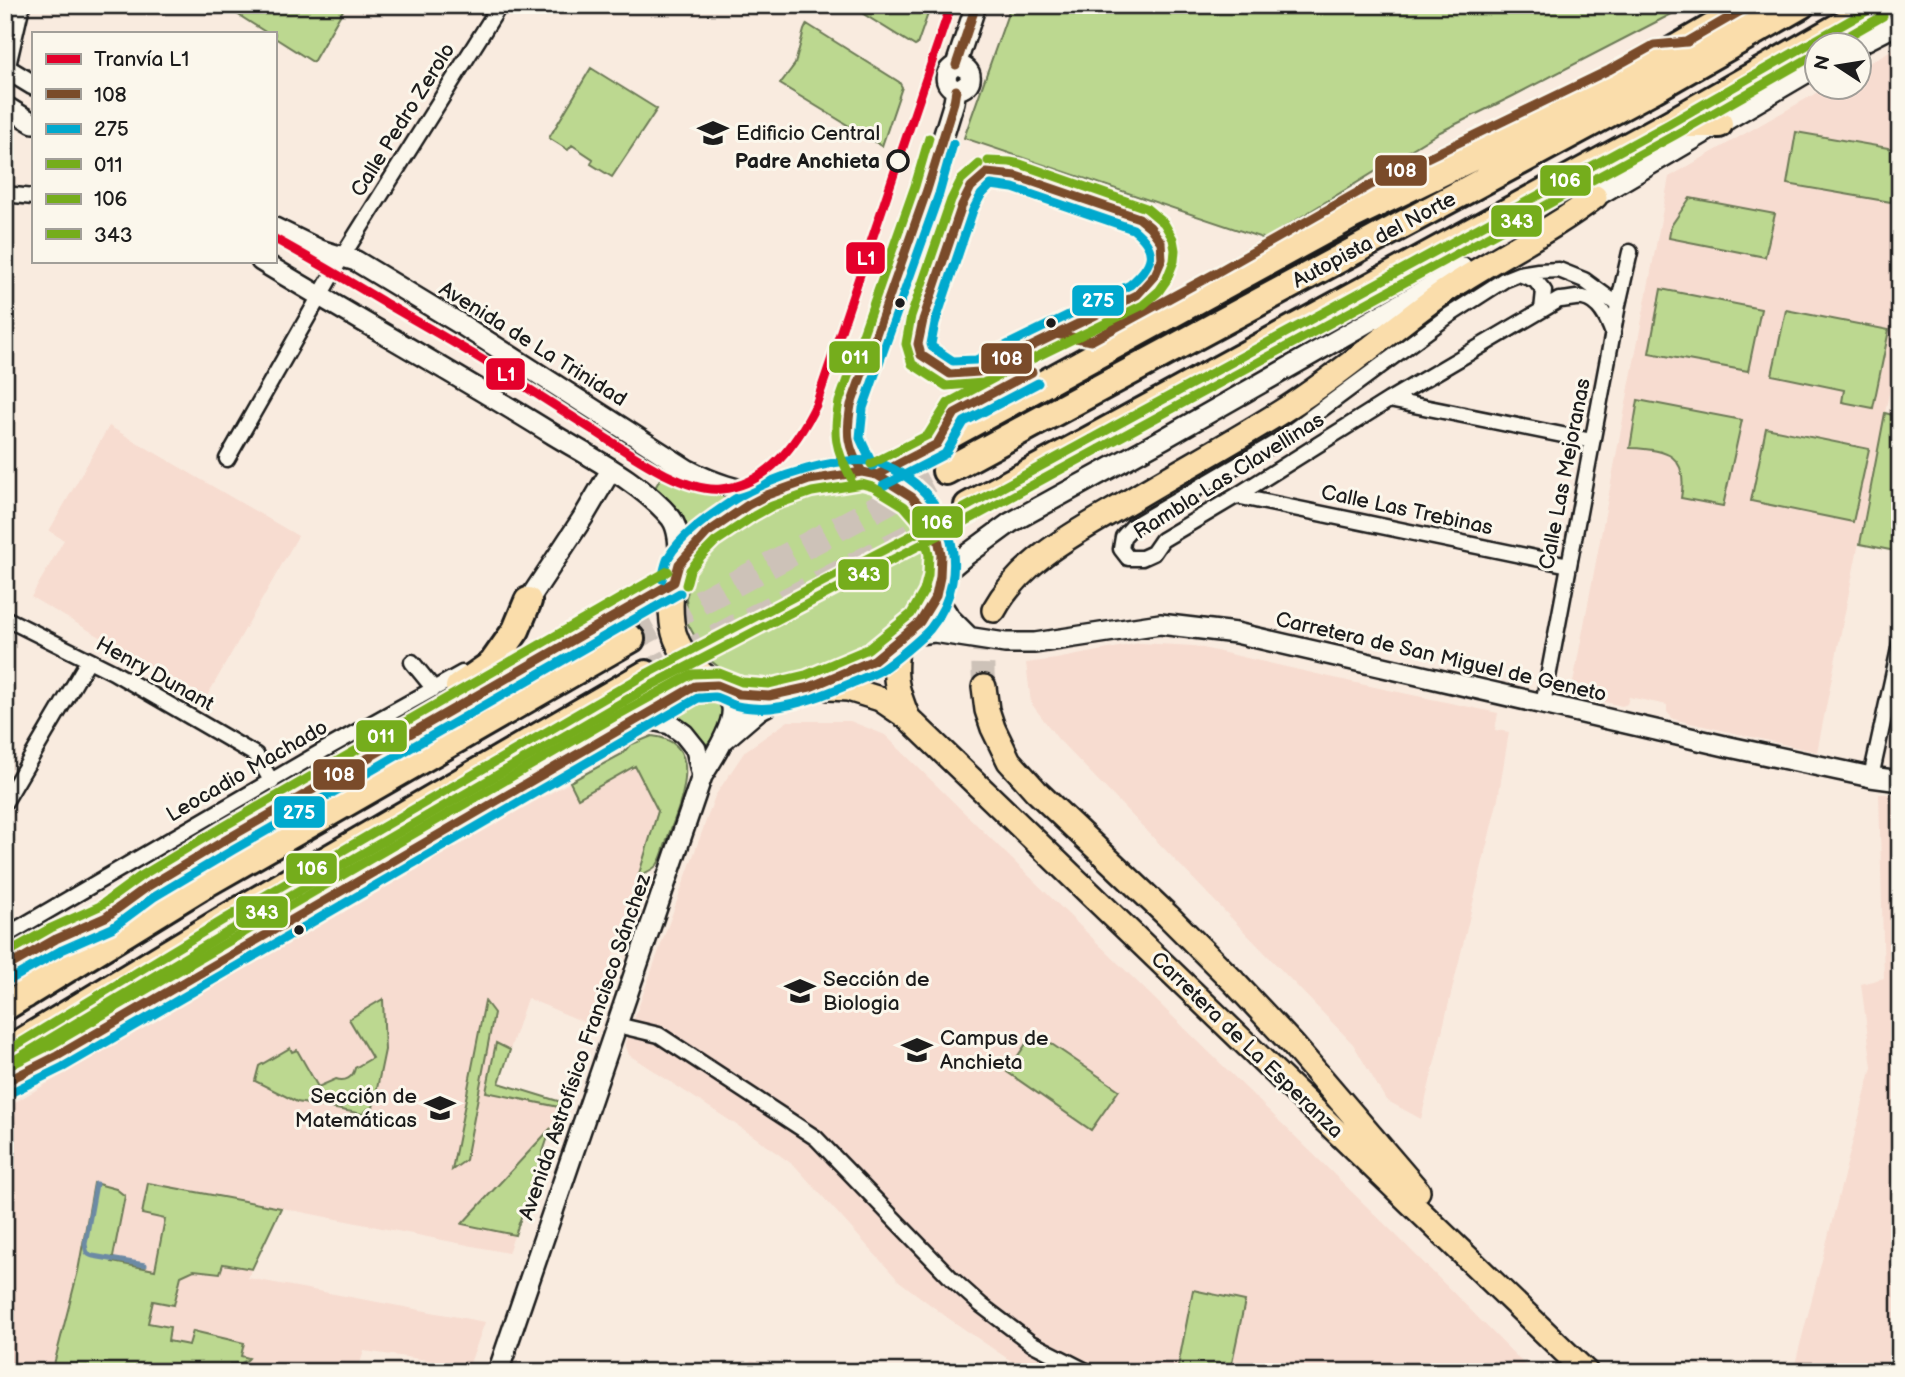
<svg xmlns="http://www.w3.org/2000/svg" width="1905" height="1377" font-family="'Balsamiq Sans',sans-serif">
<rect width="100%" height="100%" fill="#f9ebdf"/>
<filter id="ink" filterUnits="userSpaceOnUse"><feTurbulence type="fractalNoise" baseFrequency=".0143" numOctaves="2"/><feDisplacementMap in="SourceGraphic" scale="14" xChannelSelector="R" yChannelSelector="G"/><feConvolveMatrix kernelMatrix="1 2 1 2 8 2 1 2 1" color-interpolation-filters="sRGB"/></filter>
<g filter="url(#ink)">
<path fill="#f7dcd0" d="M1900 45V338L1817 752 1673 719 1667 712V705L1629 697 1627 704 1622 706 1575 695 1572 688 1669 177 1825 88H1860V68Z
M109 426 298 536 206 698 31 597 64 540 49 531Z
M1140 643 1194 646 1365 685 1498 713 1495 730 1509 732 1498 799 1421 1119 1386 1100 1353 1044 1058 739 1031 703 1026 663 1056 659Z
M788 721H850L885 735 1402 1241 1532 1372H1027L948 1318 899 1281 796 1167 752 1135 629 1055 625 1044 715 796 745 751Z
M678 747 684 756 686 773 677 815 656 866 638 877 591 1025 527 998 499 1083 561 1102 508 1253 281 1208 248 1278 485 1322 469 1366 364 1351 357 1372H5V1108L516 812 622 754Z
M1879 794H1900V1372H1793L1872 1067 1861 984 1884 978Z
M751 1360 816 1372H747Z"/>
<path fill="#bcd890" stroke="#6c7a56" stroke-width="2" d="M236 5H346L313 62 275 38V33H267L234 12Z
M849 5H931L917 45 915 46Z
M1011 5H1689L1513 96 1440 132 1265 239 964 138Z
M807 24 899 82 902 87 882 146 780 84 795 64 804 30Z
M591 68 657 109 612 177 591 164 593 159 572 145 568 150 549 138Z
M1796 132 1900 150 1891 202 1787 184Z
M1690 198 1775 214 1765 257 1669 238 1671 226Z
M1661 289 1761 309 1748 371 1649 353Z
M1786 310 1889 330 1873 408 1842 402 1844 390 1772 375Z
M1638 400 1742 420 1723 506 1681 498C1689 455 1667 449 1630 448Z
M1885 413 1900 417V552L1860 544Z
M1766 428 1869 449 1853 522 1751 501Z
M667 466 718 494 737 498 711 515 688 535C682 514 672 501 655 488Z
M842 488 861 489 887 495 909 515 921 533 925 580 913 605 892 627 848 656 794 676 757 681 725 672 706 657 688 624 686 598 693 573 711 549 750 520 776 507 803 497Z
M706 699C733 701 722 736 705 745L697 733 672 714 691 703Z
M652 736C706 741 681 803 669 834 665 844 663 857 657 865 653 870 644 873 638 877L658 811 635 766 578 798 570 782 622 754 630 745Z
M383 999 385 1050 373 1108 368 1109 363 1114 297 1102 255 1081 259 1066 290 1048 292 1052 297 1050 318 1087 336 1079C345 1082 353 1078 355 1068L372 1058 349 1019Z
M485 1001 494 1013 466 1160 452 1170Z
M1034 1032 1119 1090 1091 1130 1007 1072Z
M496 1043 510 1050 499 1083 561 1102 559 1107 486 1092Z
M551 1128 515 1235 462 1224Z
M94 1183 116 1189 125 1196 112 1262 155 1270 165 1219 142 1214 148 1183 281 1208 252 1269 223 1264 220 1273 194 1270 181 1276 174 1305 153 1301 148 1323 170 1327 168 1341 189 1345 193 1331 244 1343 241 1356 249 1358C244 1364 238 1364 230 1364L229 1372H52L78 1271Z
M1193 1290 1245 1301 1230 1372H1177Z"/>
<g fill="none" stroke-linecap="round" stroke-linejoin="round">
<path stroke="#6c8aa4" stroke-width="5" d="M96 1184 85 1244C86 1251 86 1254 93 1256L145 1265"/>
<path stroke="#cdc2b8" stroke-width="23" stroke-dasharray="23 11" stroke-linecap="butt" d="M984 687C981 656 984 640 994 610"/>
<path stroke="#cdc2b8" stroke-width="26" stroke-dasharray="26 13" stroke-linecap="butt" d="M631 639 946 471
M646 674 968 506"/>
<g stroke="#1c1c1c" stroke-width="19">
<path id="street" d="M7 70 22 5
M5 194 33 197
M1519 274 1535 280 1544 291 1542 310
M1613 334C1608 320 1600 301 1583 298 1576 297 1567 300 1559 300L1389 400 1236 496 1162 540 1153 553 1142 558H1128L1121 549 1123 537 1133 526 1280 440 1448 316 1504 280 1519 274 1538 271 1559 270 1584 280 1618 305
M1389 400 1592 441
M227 459 342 257 500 5
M1236 496 1569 565
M5 618 113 672 256 755 272 782
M412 662 434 689
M1543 704 1618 305 1630 252
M1871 777 1900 644
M5 802 88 661
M5 936 324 750 462 673
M617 1025 659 1035 816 1138 952 1279 981 1305 1031 1343 1088 1372"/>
</g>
<g stroke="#1c1c1c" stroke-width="24">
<path id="secondary" d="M1855 46 1900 23
M956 65C975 67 975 87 956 90
M5 68 33 85
M956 90C943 84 943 72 956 65L976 5
M5 106 33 123
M1581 202 1595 197 1818 66
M275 228 320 250 356 261 462 325 688 470C715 484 737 490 767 495
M261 261C358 320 458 375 554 435 592 458 642 483 671 518 680 530 679 550 679 564
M862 472C845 443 845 438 851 405L927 190 954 102 956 90
M940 577 965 556 1010 523 1163 439 1463 268
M936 596 950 618 969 637
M528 601 584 516 611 470
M904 636 934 632 1005 643H1035L1160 624 1236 633 1725 746 1871 777 1900 781
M635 724 653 720 670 724 684 734 696 749 702 776
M724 740 759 710 784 696
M498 1372 702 776C712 760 738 722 731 703 728 697 721 690 717 685"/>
</g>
<g stroke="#1c1c1c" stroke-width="28">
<path id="primary" d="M862 472C887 478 913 492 928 514 949 546 944 595 918 623 906 636 889 651 873 660 864 665 854 668 844 673 809 687 764 707 727 690 701 678 675 652 672 622 670 604 671 583 679 565 697 527 771 490 810 480 827 475 845 474 862 472Z
M994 610C1023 557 1083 529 1133 499 1183 469 1235 441 1284 410 1338 376 1386 334 1438 296 1489 260 1546 235 1595 197
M898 641C893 675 895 687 908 718
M810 687 848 689 880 699 908 718 1586 1372
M984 687 987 710 993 728 1009 761 1036 791 1168 916 1234 982 1293 1045 1418 1191"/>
</g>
<g stroke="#1c1c1c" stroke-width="32">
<path id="highway" d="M1671 124H1719
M946 471 1654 89 1801 5
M877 475 1351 216 1525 132 1609 87 1751 5
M968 506 1669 124 1877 5
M459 687 492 664 516 630 528 601
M25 995 36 968 147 887 227 839 674 582
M5 1007 200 887 631 639
M5 1052 225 919 646 674
M5 1082 57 1056 620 728 695 686 717 685"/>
</g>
<use href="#street" stroke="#fbf7ec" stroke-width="14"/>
<use href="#secondary" stroke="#fbf7ec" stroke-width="19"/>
<use href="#primary" stroke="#faddab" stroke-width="23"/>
<use href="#highway" stroke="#faddab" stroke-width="26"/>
<g stroke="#fbf7ec" stroke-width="14">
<path id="bus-1" d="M956 65 976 5
M987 173 1016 176 1139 218 1150 227 1161 242 1162 259 1155 275 1137 295 979 372 950 374 921 355 918 344 923 320 962 205 971 187Z
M1056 334 1091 341 1214 274 1369 186 1609 70 1654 45 1687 42 1751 5
M862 472C847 446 846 434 851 405L927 190 954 102 956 90
M877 475 937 444 955 413 1032 372
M5 968 56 939 106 917 147 887 227 839 674 582
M5 1082 57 1056 695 686 717 685 739 694 769 696 810 687 874 660 920 622 936 596 940 577 941 554 937 533 927 514 912 497 877 475 862 472 809 480 767 495 748 505 707 533 679 564 674 582"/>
</g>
<g stroke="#fbf7ec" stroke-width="14">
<path id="bus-2" d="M991 185 1013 188 1133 229C1159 250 1154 264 1130 285L976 360 953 361 932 347 931 344 935 323 973 210 981 195Z
M873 466 860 438 863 408 939 194 953 144
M883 486 945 454 964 422 1038 383
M11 979 62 950 112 928 154 897 233 850 680 593
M10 1093 63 1067 698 698C703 698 710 697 714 697 721 698 728 703 734 705 744 708 760 709 771 708 799 705 826 694 852 683 861 679 872 675 881 670 892 663 922 638 930 629 977 571 950 490 882 464 847 451 765 479 735 499 713 514 681 534 668 558 665 564 664 572 662 579"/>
</g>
<g stroke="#fbf7ec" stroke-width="14">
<path id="bus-3" d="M979 164 961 180 951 200 911 316 906 344 912 364 946 386 983 383 1143 305 1159 291 1166 281 1174 261 1175 250 1173 239 1164 223 1146 208 1020 164 1010 162 988 161
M871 464 928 435 948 403 1026 361
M851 478C835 449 833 434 839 402L915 186 929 138
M5 954 51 928 100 906 141 876 221 828 668 571
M5 1068 51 1045 614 717 692 674 719 673 742 682 768 684 806 675 868 649 911 614 924 591 928 575 929 555 925 537 917 521 904 506 873 487 862 484 812 492 772 506 754 516 715 542 702 555 690 570 686 585"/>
</g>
<g stroke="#fbf7ec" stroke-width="14">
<path id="bus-4" d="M5 1052 225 919 646 674 968 506 1669 124 1877 5"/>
</g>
<g stroke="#fbf7ec" stroke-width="14">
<path id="bus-5" d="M1831 46 1883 16
M11 1062 231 930 652 685 974 517 1675 135 1818 53"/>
</g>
<use href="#bus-1" stroke="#7a4b2a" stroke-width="9"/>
<use href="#bus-2" stroke="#00a9ce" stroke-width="9"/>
<use href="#bus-3" stroke="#75ad1c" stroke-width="9"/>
<use href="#bus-4" stroke="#75ad1c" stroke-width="9"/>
<use href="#bus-5" stroke="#75ad1c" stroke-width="9"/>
<g stroke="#fbf7ec" stroke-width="14">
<path id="tram-1" d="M275 239C312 259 348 281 385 303 423 325 462 347 499 370 531 390 562 410 593 430 625 450 682 493 721 489 768 485 797 443 816 405L951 5"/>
</g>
<use href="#tram-1" stroke="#e4002b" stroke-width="9"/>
</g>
</g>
<defs>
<g id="university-bare" transform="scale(2.415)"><path d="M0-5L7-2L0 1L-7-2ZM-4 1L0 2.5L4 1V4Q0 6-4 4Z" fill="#1c1c1c" stroke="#fbf7ec" stroke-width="2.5" paint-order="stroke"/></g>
</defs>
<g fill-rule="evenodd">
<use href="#university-bare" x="713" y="133"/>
<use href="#university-bare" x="800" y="991"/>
<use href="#university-bare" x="917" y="1050"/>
<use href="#university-bare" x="440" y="1108"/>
</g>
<circle fill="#fbf7ec" stroke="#1c1c1c" stroke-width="3.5" cx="898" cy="161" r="10"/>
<g fill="#1c1c1c" stroke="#fbf7ec" stroke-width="2.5">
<circle cx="900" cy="303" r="6"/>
<circle cx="1051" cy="323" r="6"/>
<circle cx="299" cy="930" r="6"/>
</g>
<g text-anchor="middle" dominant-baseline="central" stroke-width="6" stroke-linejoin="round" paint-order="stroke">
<g font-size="21" fill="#1c1c1c" stroke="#fbf7ec">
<text transform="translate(403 120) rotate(-58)">Calle Pedro Zerolo</text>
<text transform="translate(1374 240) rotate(-28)">Autopista del Norte</text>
<text transform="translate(533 344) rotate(32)">Avenida de La Trinidad</text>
<text transform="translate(1565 474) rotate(-79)">Calle Las Mejoranas</text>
<text transform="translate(1229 476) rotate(-32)">Rambla Las Clavellinas</text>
<text transform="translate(1407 510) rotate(12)">Calle Las Trebinas</text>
<text transform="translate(1441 657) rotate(13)">Carretera de San Miguel de Geneto</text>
<text transform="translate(155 674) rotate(29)">Henry Dunant</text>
<text transform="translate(247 771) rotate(-30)">Leocadio Machado</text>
<text transform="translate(1247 1045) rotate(44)">Carretera de La Esperanza</text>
<text transform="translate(585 1047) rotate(-71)">Avenida Astrofísico Francisco Sánchez</text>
</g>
<g font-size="21" fill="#1c1c1c" stroke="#fbf7ec" text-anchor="start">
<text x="736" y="133">Edificio Central</text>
<text x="823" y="979">Sección de<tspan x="823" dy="24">Biologia</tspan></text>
<text x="940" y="1038">Campus de<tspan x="940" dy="24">Anchieta</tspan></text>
<text x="417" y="1096" text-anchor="end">Sección de<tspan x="417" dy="24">Matemáticas</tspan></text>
</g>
<g font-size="21" font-weight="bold" fill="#1c1c1c" stroke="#fbf7ec" text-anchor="end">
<text x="880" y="161">Padre Anchieta</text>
</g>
</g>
<g stroke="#fbf7ec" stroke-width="2.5">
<rect x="1374" y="154" width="54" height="33" rx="7" fill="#7a4b2a"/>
<rect x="1539" y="164" width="53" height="33" rx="7" fill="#75ad1c"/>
<rect x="1490" y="204" width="53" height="34" rx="7" fill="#75ad1c"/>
<rect x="845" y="241" width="41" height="34" rx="7" fill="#e4002b"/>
<rect x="1071" y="284" width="54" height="33" rx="7" fill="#00a9ce"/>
<rect x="828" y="340" width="53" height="34" rx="7" fill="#75ad1c"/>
<rect x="980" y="342" width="53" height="33" rx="7" fill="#7a4b2a"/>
<rect x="485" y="357" width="41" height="34" rx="7" fill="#e4002b"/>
<rect x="911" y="505" width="53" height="34" rx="7" fill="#75ad1c"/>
<rect x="837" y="558" width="53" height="33" rx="7" fill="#75ad1c"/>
<rect x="355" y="719" width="53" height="34" rx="7" fill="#75ad1c"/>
<rect x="312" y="758" width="54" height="33" rx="7" fill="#7a4b2a"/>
<rect x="273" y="795" width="53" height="34" rx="7" fill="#00a9ce"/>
<rect x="285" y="852" width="53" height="33" rx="7" fill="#75ad1c"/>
<rect x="235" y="895" width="54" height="34" rx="7" fill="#75ad1c"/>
</g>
<g font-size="19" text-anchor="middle" font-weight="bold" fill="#fff">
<text x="1401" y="177">108</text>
<text x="1565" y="187">106</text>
<text x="1517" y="228">343</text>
<text x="866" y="265">L1</text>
<text x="1098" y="307">275</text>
<text x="855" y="364">011</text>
<text x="1007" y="365">108</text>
<text x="506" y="381">L1</text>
<text x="937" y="529">106</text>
<text x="864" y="581">343</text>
<text x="381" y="743">011</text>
<text x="339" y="781">108</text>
<text x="299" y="819">275</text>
<text x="312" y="875">106</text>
<text x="262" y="919">343</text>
</g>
<rect width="1905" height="1377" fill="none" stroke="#fbf7ec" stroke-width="28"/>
<rect x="14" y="14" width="1877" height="1349" fill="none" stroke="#1c1c1c" stroke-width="2.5" filter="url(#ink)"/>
<rect x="32" y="32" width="245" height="231" fill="#fbf7ec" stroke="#a29f99" stroke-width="2"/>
<rect x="46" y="54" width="35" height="10" fill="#e4002b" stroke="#a29f99" stroke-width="2"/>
<text x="94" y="66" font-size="21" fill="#1c1c1c">Tranvía L1</text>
<rect x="46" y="89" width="35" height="10" fill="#7a4b2a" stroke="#a29f99" stroke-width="2"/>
<text x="94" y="102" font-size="21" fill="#1c1c1c">108</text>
<rect x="46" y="124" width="35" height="10" fill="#00a9ce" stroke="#a29f99" stroke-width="2"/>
<text x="94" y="136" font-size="21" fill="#1c1c1c">275</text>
<rect x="46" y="159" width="35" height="10" fill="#75ad1c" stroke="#a29f99" stroke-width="2"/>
<text x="94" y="172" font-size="21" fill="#1c1c1c">011</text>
<rect x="46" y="194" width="35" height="10" fill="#75ad1c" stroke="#a29f99" stroke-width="2"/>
<text x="94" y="206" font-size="21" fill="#1c1c1c">106</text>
<rect x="46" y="229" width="35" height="10" fill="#75ad1c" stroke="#a29f99" stroke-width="2"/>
<text x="94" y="242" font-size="21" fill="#1c1c1c">343</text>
<g transform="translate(1838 66) rotate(282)"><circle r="33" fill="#fbf7ec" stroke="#a29f99" stroke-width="2"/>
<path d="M0-5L12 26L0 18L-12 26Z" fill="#1c1c1c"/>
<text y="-10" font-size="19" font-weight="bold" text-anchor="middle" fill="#1c1c1c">N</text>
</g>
</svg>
